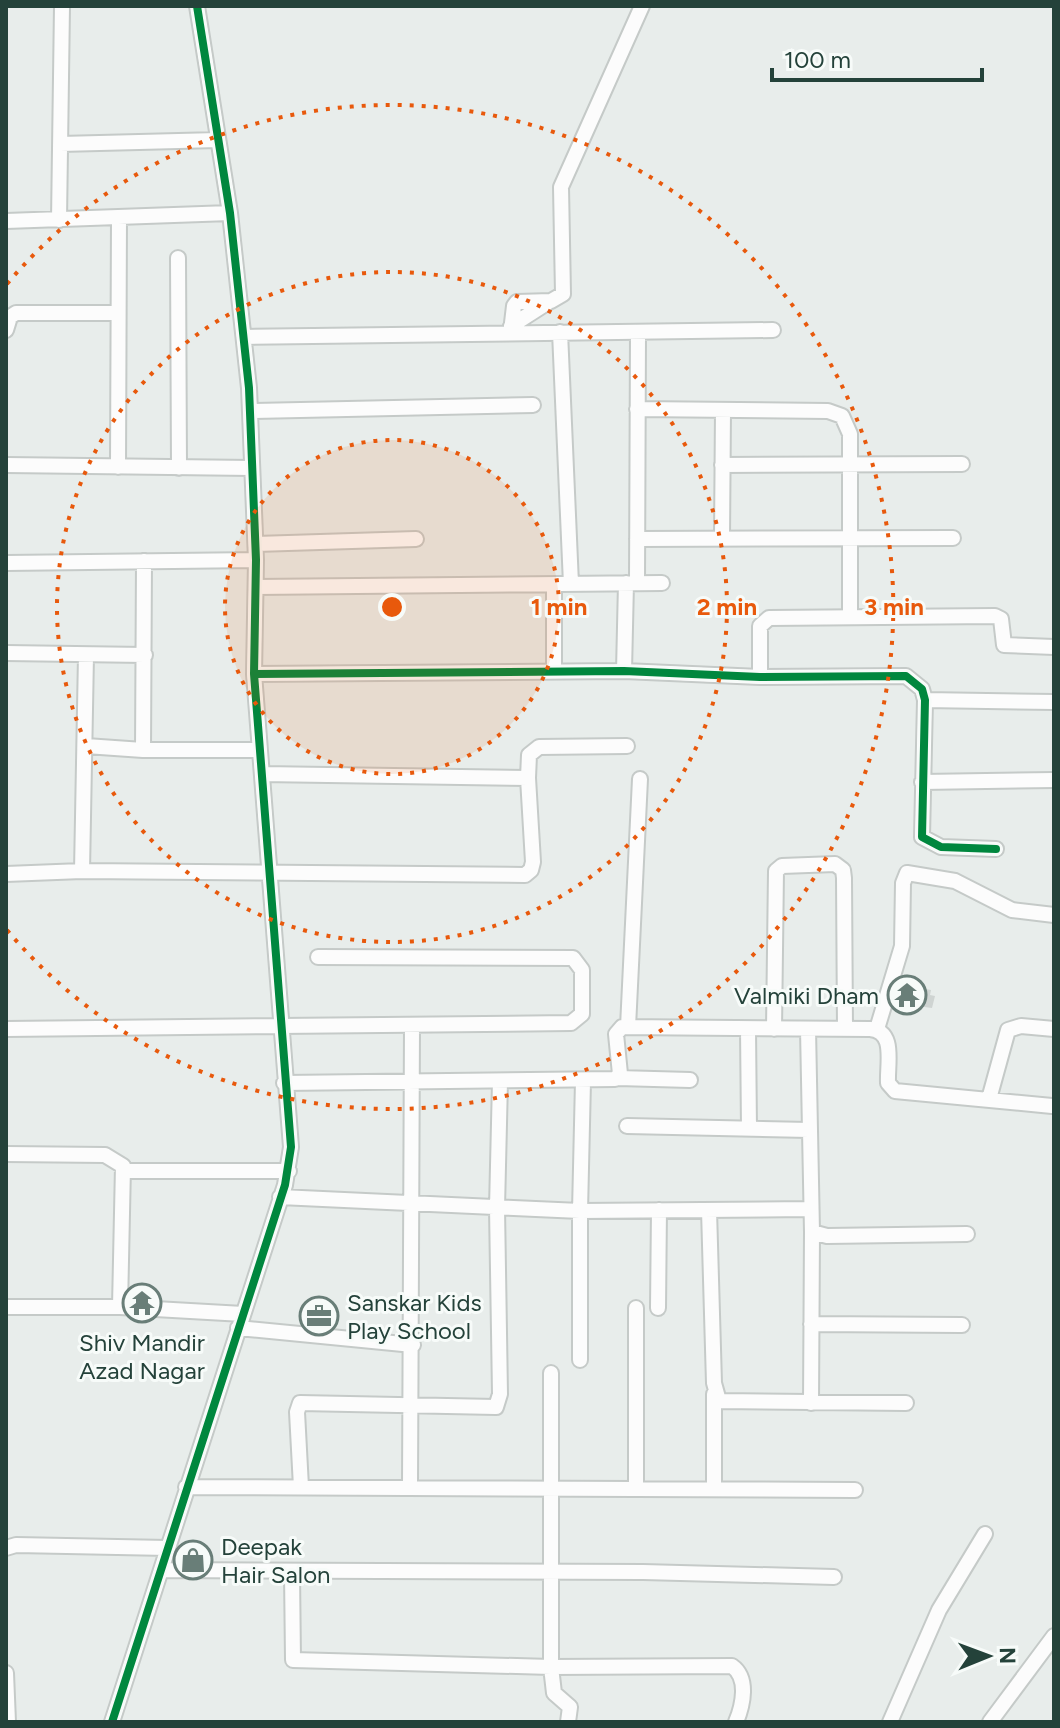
<svg xmlns="http://www.w3.org/2000/svg" width="1060" height="1728" font-family="Figtree,sans-serif">
<rect width="100%" height="100%" fill="#e8edeb"/>
<path fill="#cfd4d2" d="M904 974 916 976 914 987 931 990 930 995 935 996 932 1008 895 1003Z
M307 1302 337 1306 334 1327 304 1324Z"/>
<g fill="none" stroke-linecap="round" stroke-linejoin="round">
<g stroke="#c5cac8" stroke-width="18">
<path id="minor" d="M60 144 218 140
M59 220 62 6
M6 221 230 213
M178 258 179 468
M511 326 550 301
M6 330 10 317 16 313H118
M511 331 514 306 517 302 551 301 563 294 561 187 642 6
M560 332 571 584
M244 337 773 330
M637 409 828 411 842 416 850 434V617
M250 411 533 405
M6 465 252 468
M722 465 962 464
M118 467 119 218
M722 538 723 410
M637 539 953 538
M256 544 416 539
M6 563 256 560
M637 583 638 334
M256 587 662 583
M6 653 145 655
M624 671 626 583
M554 672V584
M254 674 624 671 760 677 906 676 922 689 925 700 922 837 941 847 996 849
M760 677V626L769 618 995 616 1001 619 1004 645 1054 647
M925 700 1054 702
M86 746 143 750H259
M143 750 144 561
M262 774 528 778 529 755 539 747 627 746
M922 782 1054 780
M82 871 86 655
M6 874 82 871 525 875 531 870 533 862 528 778
M628 1027 640 779
M6 1029 571 1023 582 1014V970L573 958 318 957
M748 1029 749 1129
M774 1029 776 871 782 866 835 864 843 870 844 878 845 1029
M808 1029 812 1232 827 1236 967 1234
M877 1029 902 946 903 883 907 873 955 881 1012 910 1054 915
M618 1078 690 1080
M583 1081 580 1211 809 1209
M284 1083 615 1079 620 1074 616 1034 622 1027 870 1029C896 1031 887 1063 888 1083L895 1091 1052 1106
M989 1099 1008 1030 1021 1026 1054 1029
M627 1126 809 1130
M6 1154 105 1155 123 1166 120 1307
M124 1171H289
M280 1197 580 1211V1360
M709 1210 714 1383 719 1401 906 1403
M6 1307H120L243 1314
M636 1308V1488
M658 1308 659 1210
M811 1324 962 1325
M238 1328 413 1345
M551 1373V1667L732 1666C749 1678 743 1705 736 1722
M811 1403 812 1232
M186 1487 855 1490
M301 1487 297 1412 300 1403 496 1407 500 1394 497 1208 500 1081
M410 1488 412 1026
M714 1489V1394
M6 1548 16 1545 168 1548
M161 1570 643 1572 834 1577
M292 1573 293 1660 551 1667 554 1693 570 1707 568 1722
M6 1673 8 1722
M112 1722 285 1185 291 1147 254 674 256 560 249 388 230 213 197 6
M890 1722 939 1610 985 1534
M990 1722 1054 1636"/>
</g>
<use href="#minor" stroke="#fcfcfc" stroke-width="14"/>
<g stroke="#f7fbf9" stroke-width="13">
<path id="cycleway" d="M254 674 624 671 760 677 906 676 922 689 925 700 922 837 941 847 996 849
M112 1722 285 1185 291 1147 254 674 256 560 249 388 230 213 197 6"/>
</g>
<use href="#cycleway" stroke="#00873e" stroke-width="8"/>
</g>
<circle cx="392" cy="607" r="167" fill="#e8590c" fill-opacity=".12"/>
<g fill="none" stroke="#e8590c" stroke-width="4" stroke-dasharray="4 8">
<circle cx="392" cy="607" r="167"/>
<circle cx="392" cy="607" r="335"/>
<path d="M7 284A502 502 0 1 1 7 930"/>
</g>
<defs>
<g id="temple-ring" transform="scale(2)"><circle r="9.5" fill="#f7fbf9" stroke="#697e78" stroke-width="1.5"/><path d="M0-6L5-2H3V0L6.5 2.5H4V6H1.5V3h-3V6H-4V2.5H-6.5L-3 0V-2H-5Z" fill="#697e78"/></g>
<g id="office-ring" transform="scale(2)"><circle r="9.5" fill="#f7fbf9" stroke="#697e78" stroke-width="1.5"/><path d="M-6-3h4V-5.5h4V-3h4V5H-6ZM-1-4.5V-3h2v-1.5ZM-6 0V1H6V0Z" fill="#697e78"/></g>
<g id="shop-ring" transform="scale(2)"><circle r="9.5" fill="#f7fbf9" stroke="#697e78" stroke-width="1.5"/><path d="M-5-2.5h2.3a2.7 3.5 0 0 1 5.4 0H5L5.5 6h-11ZM-1.5-2.5h3a1.5 2.3 0 0 0-3 0Z" fill="#697e78"/></g>
</defs>
<g fill-rule="evenodd">
<use href="#temple-ring" x="907" y="995"/>
<use href="#temple-ring" x="142" y="1303"/>
<use href="#office-ring" x="319" y="1316"/>
<use href="#shop-ring" x="193" y="1560"/>
</g>
<g text-anchor="middle" dominant-baseline="central" stroke-width="6" stroke-linejoin="round" paint-order="stroke">
<g font-size="24" fill="#24423a" stroke="#f7fbf9" text-anchor="start">
<text x="879" y="995" text-anchor="end">Valmiki Dham</text>
<text x="347" y="1302">Sanskar Kids<tspan x="347" dy="28">Play School</tspan></text>
<text x="142" y="1342" text-anchor="middle">Shiv Mandir<tspan x="142" dy="28">Azad Nagar</tspan></text>
<text x="221" y="1546">Deepak<tspan x="221" dy="28">Hair Salon</tspan></text>
</g>
</g>
<circle cx="392" cy="607" r="12" fill="#e8590c" stroke="#f7fbf9" stroke-width="4"/>
<g font-size="24" text-anchor="middle" font-weight="bold" fill="#e8590c" stroke="#f7fbf9" stroke-width="6" stroke-linejoin="round" paint-order="stroke">
<text x="559" y="615">1 min</text>
<text x="727" y="615">2 min</text>
<text x="894" y="615">3 min</text>
</g>
<rect width="1060" height="1728" fill="none" stroke="#24423a" stroke-width="16"/>
<g transform="translate(988 1656) rotate(89)" stroke="#f7fbf9" stroke-width="6" paint-order="stroke">
<path d="M0-6L14 30L0 20L-14 30Z" fill="#24423a"/>
<text y="-12" font-size="22" font-weight="bold" text-anchor="middle" fill="#24423a">N</text>
</g>
<path d="M772 68v12h210v-12" fill="none" stroke="#24423a" stroke-width="4"/>
<text x="784" y="68" font-size="24" fill="#24423a" stroke="#f7fbf9" stroke-width="6" paint-order="stroke">100 m</text>
</svg>
